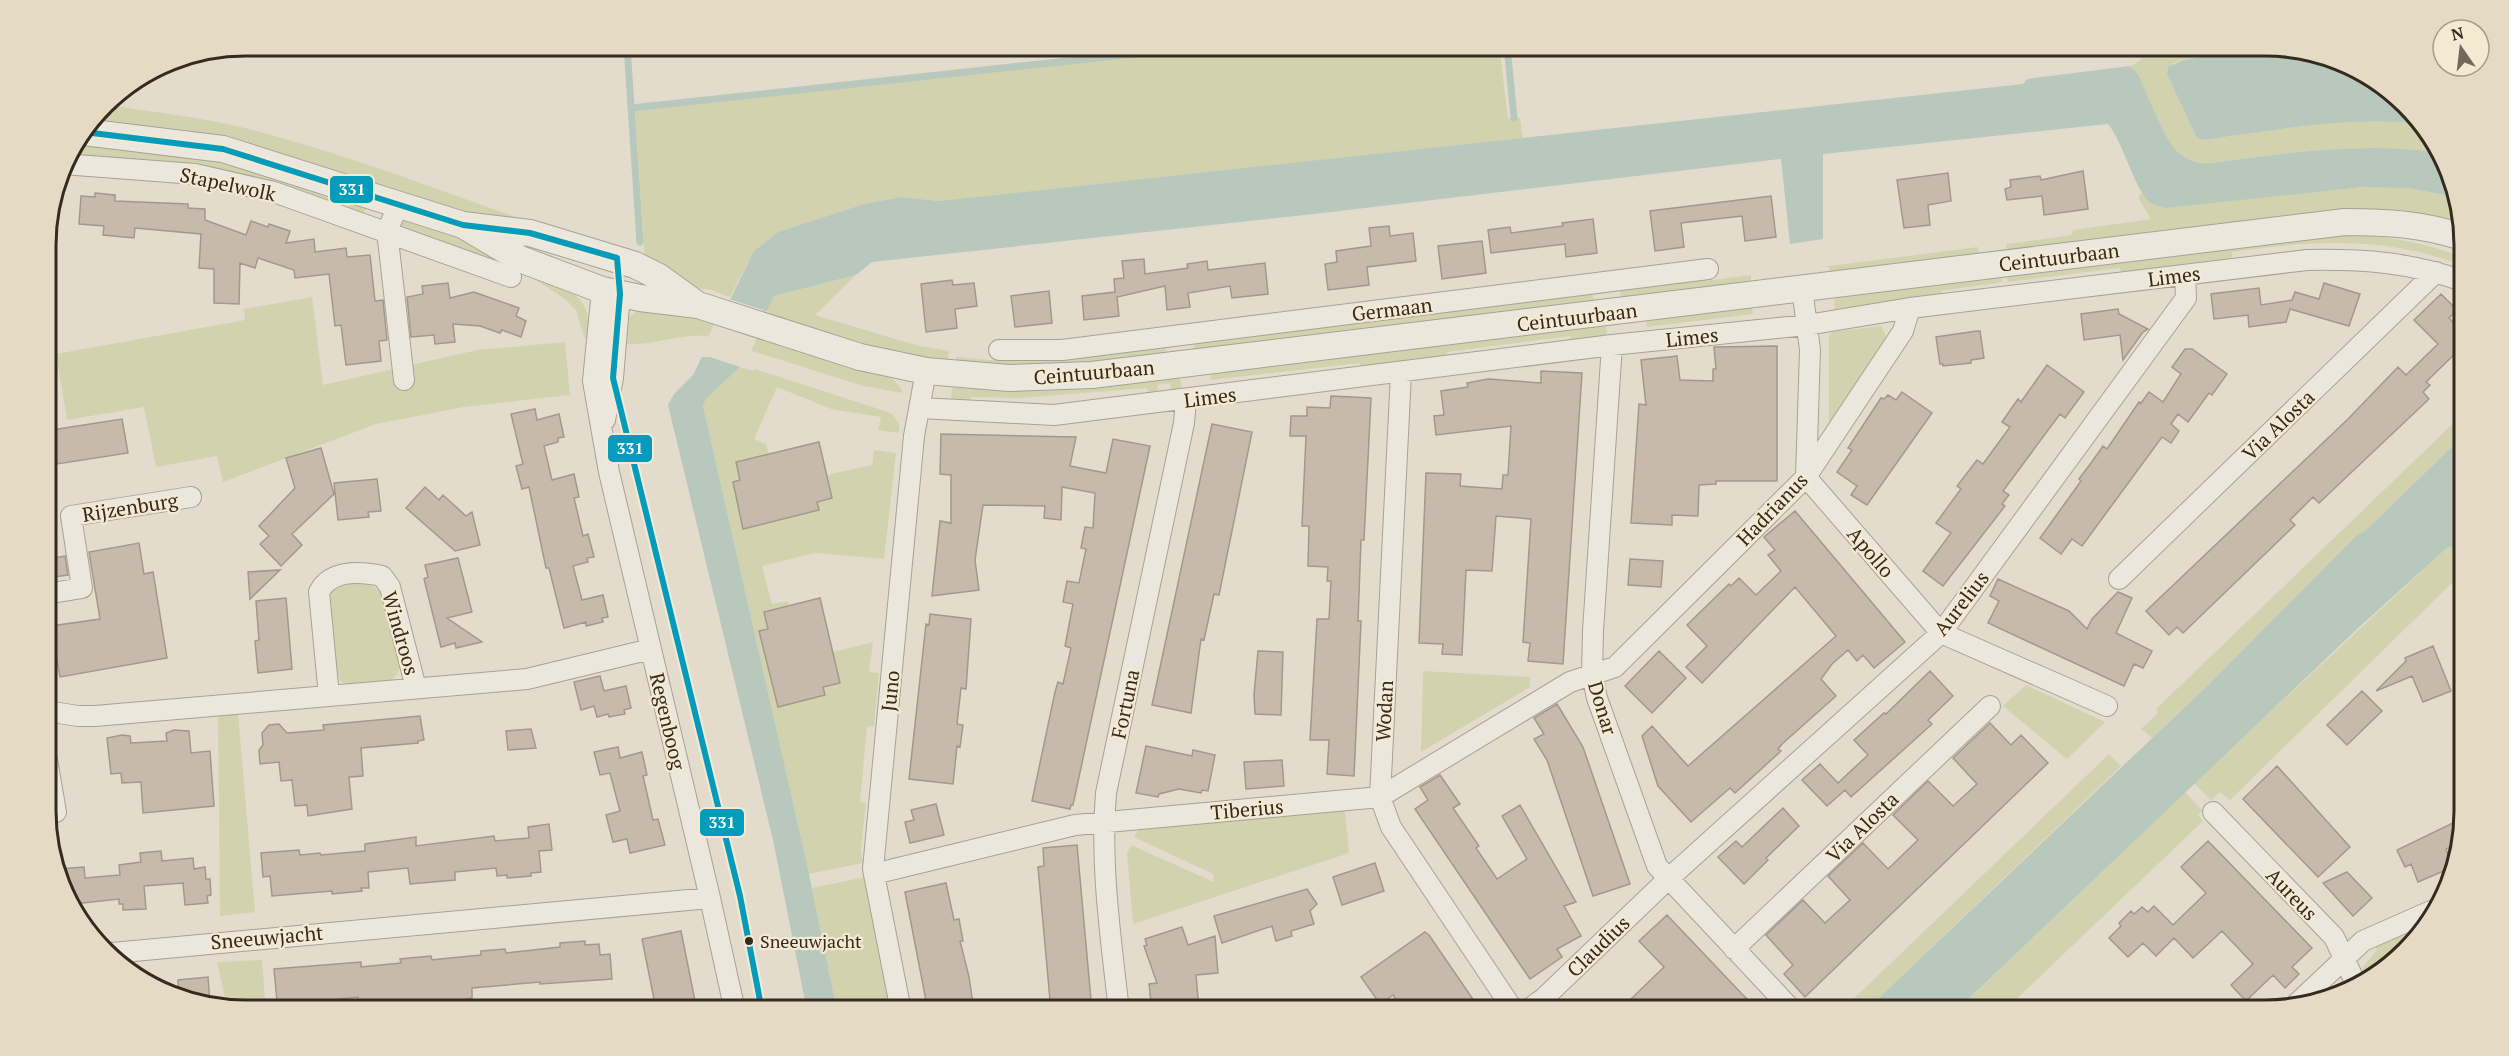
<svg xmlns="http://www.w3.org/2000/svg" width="2509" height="1056" font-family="'PT Serif',serif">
<rect width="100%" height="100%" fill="#e3dccc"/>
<path fill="#d3d2af" d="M1231 45H1499L1508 118H1520L1523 139 939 201 901 197 864 204 778 232 754 251 730 297 711 290 686 287 645 262 635 109 713 99Z
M2154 45H2247L2174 63 2167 71 2197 138 2204 140C2273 131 2355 114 2424 125L2435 152C2360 142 2287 153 2212 163 2199 164 2187 161 2177 151 2165 140 2146 91 2138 74L2130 66C2141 62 2145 51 2154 45Z
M105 105C156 112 207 118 257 131 358 158 457 197 556 231L499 224 247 144 159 128 92 122Z
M75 144 172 153 248 168 367 207 363 215 348 210 350 203 344 201 341 208 263 181 220 169 66 155Z
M2379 186 2409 188 2454 197 2462 223 2402 210H2348L2007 252 2006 244 2072 235 2073 230 2151 219 2138 197 2142 193 2166 208 2274 195Z
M401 218 464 239 534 274 532 278 515 269 399 228Z
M2345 234C2386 236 2424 242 2462 257V273L2451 268 2453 262C2381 236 2306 241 2232 252V260L2121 274 2120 268 2008 282 2007 274Z
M1978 247 1979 255 1830 273 1829 266Z
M2001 274 2002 282 1941 291V296L1835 309 1834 297Z
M856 275 815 315 919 346 949 351 948 363 872 350 772 317V314L766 311 774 296Z
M1751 275V283L1621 299 1620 288 1705 276 1706 281Z
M539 276C574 292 592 297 589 340L584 337 576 310 565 299 537 281Z
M1592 292 1595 303 1194 352V341Z
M312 297 323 385 477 350 565 342 570 395 464 407 376 424 223 482 217 456 156 467 144 407 67 420 56 354 245 320 244 309Z
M1752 306 1753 314 1647 327 1645 318Z
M638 310H672L890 377 899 385 903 393 863 386 705 336C677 334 650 347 622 344L628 318Z
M1606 324 1607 337 1571 342 1570 336 1447 352V357L1361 368 1360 363 1211 380 1210 372Z
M1881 326 1887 339 1829 429V336L1832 332Z
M1165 345 1168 356 1065 367 956 364V357L1001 361 1002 355Z
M740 367 754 371 755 369 885 411 892 414 899 424V433L878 430 881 417 831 409 777 387 754 439 766 444 769 454 740 480 733 482 744 529 784 519 800 506 802 514 819 510 817 502 832 498 827 475 872 465 874 450 896 453 884 559 815 553 762 566 772 604 788 601 789 605 764 612 768 629 760 631 778 706 817 697 823 687 840 683 833 652 873 642 869 672 879 673 874 726 867 727 860 802 866 803 861 850 863 863 809 874 703 406 706 399Z
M1180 377 1182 390 1172 392 1170 383 1157 385 1158 393 1149 395 1147 388 1022 398 971 397 970 402 951 400 952 388 1046 391Z
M2463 414V436L2365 531 2357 535 2206 687 2152 738 2141 729 2158 713 2156 709Z
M2448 547H2463V576H2459L2230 800 2220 792 2211 800 2194 783Z
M357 581C370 584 377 586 384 597L401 663 398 673 392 680 382 682 354 685 343 683 335 673 330 592 345 582Z
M1423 671 1530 677V687L1421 752Z
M2026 685 2105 722 2067 759 2003 706Z
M238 713 255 912 220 916 218 716Z
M2109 754 2121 766 1865 1011H1846L1844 1008Z
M2185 792 2202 810 2198 815 2203 821 2004 1011H1957Z
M1345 811 1349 853 1133 924 1127 854 1131 845 1214 882 1213 874 1134 837 1140 827Z
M865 877 892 1011H837L812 888Z
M2422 922 2386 970 2368 979 2362 968 2377 950 2374 943Z
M262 960 266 1011H245L227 1007 217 962Z"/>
<path fill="#b8c8bd" d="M2247 45H2265L2341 60 2424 125C2355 114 2273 131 2204 140L2197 138 2167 74 2168 67 2182 61Z
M2130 66 2138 74C2146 91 2165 140 2177 151 2187 161 2198 164 2212 163 2287 153 2360 142 2435 152L2454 197 2409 188 2364 187 2166 208C2162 207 2156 206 2152 204 2135 193 2124 143 2108 124L1823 154V239L1790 244 1781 159 1314 214 872 262 856 275 774 296 740 367 706 399 703 406 808 869 837 1011H807L773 840 668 405 674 394 693 375 754 251 778 232 864 204 901 197 939 201 2023 84 2027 79Z
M2463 436V547H2448L2356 630 1956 1011H1865L2206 687 2357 535 2365 531Z"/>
<path fill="#e3dccc" d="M726 298 769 312 743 368 710 357H699Z"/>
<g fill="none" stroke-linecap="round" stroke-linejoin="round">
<path stroke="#b8c8bd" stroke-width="7" d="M627 45 640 242
M1497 45 1508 50
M1507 45 1514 118
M631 108 1217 45"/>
</g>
<path fill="#c7baad" stroke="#a3988b" stroke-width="1.5" d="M2083 171 2088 209 2044 215 2042 196 2007 200 2005 189 2011 187 2010 180 2040 176 2041 180Z
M1948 173 1951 201 1928 205 1930 225 1904 228 1897 180Z
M95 193 115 195V201L188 204V208L205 209V220L246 235 251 221 268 227 269 224 290 231 286 243 314 239 315 252 346 248 347 257 370 255 375 301 383 300 387 340 379 341 381 361 346 365 341 325 335 326 329 274 295 278 294 270 258 258 255 268 240 263 239 304 214 303V269L199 268 201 234 135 228 134 238 103 235 104 226 79 224 81 196 95 197Z
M1771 196 1776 237 1745 241 1742 216 1681 223 1684 247 1655 251 1650 211Z
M1593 219 1597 253 1566 257 1565 244 1491 253 1488 230 1510 227 1511 233 1563 226 1562 223Z
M1389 226 1390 236 1413 233 1416 261 1367 267 1369 285 1328 290 1325 264 1337 262 1336 251 1371 246 1369 228Z
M1482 241 1486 273 1442 279 1438 246Z
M1144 259 1145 274 1188 268 1187 264 1207 261 1208 270 1265 263 1268 294 1232 298 1230 286 1188 293 1190 307 1167 310 1165 286 1117 297 1119 316 1084 320 1082 296 1115 292 1114 279 1124 278 1122 261Z
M952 280 953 285 974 283 977 306 955 309 957 328 926 332 921 284Z
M448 283 450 298 474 292 519 308 516 316 526 321 521 337 502 330 500 333 480 326 453 324 455 342 435 344 434 335 411 337 407 297 423 294 422 286Z
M2324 283 2360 294 2349 326 2290 309 2286 322 2249 327 2248 315 2214 319 2211 294 2259 288 2261 305 2292 300 2295 292 2319 299Z
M1049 291 1052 323 1015 327 1011 296Z
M2441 294 2457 310 2449 318 2463 332V346L2426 382 2430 385 2423 392 2429 399 2319 503 2313 497 2290 520 2295 525 2183 633 2177 627 2169 635 2146 611 2348 419 2398 367 2406 375 2438 344 2414 320Z
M2118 309 2119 314 2148 329 2143 332 2123 360 2120 335 2084 340 2081 314Z
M1977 331H1980L1984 358 1971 360V363L1943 366V364H1940L1936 337Z
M1777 346V481H1716V484L1699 485 1698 516 1672 515V525L1631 523 1639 404 1646 405 1641 360 1677 356 1680 380 1713 381V369H1716L1714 347Z
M2185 349H2192L2227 374 2212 395 2209 393 2188 422 2178 414 2171 424 2179 431 2171 443 2162 437 2082 546 2072 539 2061 554 2040 538 2081 481 2079 479 2091 463 2103 446 2107 449 2139 402 2141 403 2149 392 2163 402 2181 374 2172 367Z
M2047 365 2084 392 2065 418 2060 414 2003 491 2009 495 2002 504 2005 506 1943 586 1923 571 1951 533 1936 523 1961 489 1957 486 1977 460 1983 464 2010 427 2002 422 2018 399 2021 402Z
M1541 371 1582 373 1563 664 1528 661 1530 643 1523 642 1531 519 1496 516 1492 571 1466 570 1462 655 1442 654 1443 644 1419 643 1426 473 1461 474 1460 486 1502 489 1503 475H1508L1511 426 1436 435 1434 416 1444 415 1441 391 1468 387 1467 383 1488 379 1541 383Z
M1902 392 1932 413 1867 505 1851 495 1857 486 1837 472 1852 450 1848 448 1881 398 1884 399 1888 395 1896 400Z
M1331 396 1371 398 1364 540H1361L1358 621H1361L1354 776 1327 774 1329 740H1310L1317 619H1329L1331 581H1327L1328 567 1308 566 1309 526H1302L1306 436H1290L1291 416H1307V407L1330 408Z
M535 409 537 420 559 414 564 437 558 438V442L544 446 552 480 574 474 579 497 574 498 583 536 588 534 594 557 587 558 588 562 573 566 582 600 603 595 608 617 602 618 603 622 586 626V622L564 628 549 568H546L529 487 522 489 516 466 523 464 511 414Z
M122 419 128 453 57 464 52 430Z
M1212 424 1252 432 1219 595 1214 594 1204 640 1201 639 1191 713 1152 705Z
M941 434 1076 437 1070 466 1106 473 1113 439 1150 446 1073 805H1071L1070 809 1032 801 1055 692 1058 682 1063 684 1071 648 1065 646 1073 604 1063 602 1067 581 1079 583 1086 549 1081 548 1085 527 1093 528 1095 493 1062 487 1061 520 1044 518 1045 506 983 505 975 560 979 590 932 596 940 521 951 523V475L940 474Z
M819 442 832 498 817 502 819 510 743 529 733 482 740 480 736 462Z
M321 448 334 494 292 534 302 545 281 566 260 544 269 536 259 526 295 488 286 458Z
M377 479 381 511 368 512 369 517 338 520 334 483Z
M425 487 439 500 443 495 466 516 472 512 480 545 455 551 406 508Z
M1795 511 1905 642 1874 668 1863 655 1857 661 1848 650 1832 664 1821 679 1836 696 1782 744 1778 749 1781 751 1735 793 1730 788 1691 822 1658 786 1642 736 1652 726 1688 766 1836 636 1795 587 1702 683 1686 667 1707 646 1687 625 1729 584 1731 586 1739 578 1756 595 1781 571 1768 555 1775 550 1764 537Z
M139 543 144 574 153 572 167 658 60 677 51 626 100 619 89 552Z
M65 556 68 575 46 578V559Z
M458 558 472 612 447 618 482 642 456 648 455 643 441 647 424 579 428 577 425 565Z
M1630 559 1663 561 1661 587 1628 585Z
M280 570 250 599 248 572Z
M1998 579 2069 611 2087 629 2092 619 2118 592 2132 598 2116 633 2152 651 2143 668 2134 664 2124 686 1988 623 1999 601 1990 596Z
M286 598 292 669 258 673 255 641 259 640 256 601Z
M820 598 840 683 823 687 825 695 778 707 759 631 768 629 764 612Z
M930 614 971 619 966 689 961 688 957 724 963 725 960 747 957 746 953 784 909 779 926 624 929 625Z
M2433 646 2451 691 2423 702 2412 676 2376 691 2406 661 2405 658Z
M1258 651 1283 652 1281 715 1255 714 1254 695Z
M1659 651 1686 678 1652 713 1625 686Z
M1930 671 1953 696 1928 720 1932 724 1851 797 1845 790 1827 806 1802 780 1820 764 1838 783 1868 755 1854 740 1884 713 1886 714Z
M600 676 604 691 626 686 631 708 624 710 625 714 609 717 608 714 597 717 594 706 581 710 574 682Z
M2362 691 2382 711 2347 745 2327 725Z
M1557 704 1583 747 1630 884 1593 896 1547 760 1534 739 1544 734 1534 718Z
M420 716 424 740 418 741V743L361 748 363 776 349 777 352 809 308 816 307 805 295 806 292 780 281 781 279 762 260 764 259 750 263 745 262 733 269 725 279 724 287 733 324 730 323 725Z
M1990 723 2011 745 2021 735 2048 763 1805 997 1784 974 1793 965 1766 935 1803 900 1825 923 1850 900 1828 876 1863 843 1888 869 1918 840 1893 815 1928 781 1953 806 1977 784 1953 758Z
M531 729 536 748 508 750 506 731Z
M174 730 189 731 191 753 210 751 214 806 143 813 141 782 122 783 121 773 111 774 107 738 122 735 130 736 131 743 167 741 166 733Z
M1146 746 1192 756 1193 750 1215 755 1208 791 1202 790 1201 793 1179 789 1159 794 1158 797 1136 793Z
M618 747 620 758 642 752 647 775 643 776 653 820 658 819 665 845 630 853 627 839 613 842 606 815 620 811 610 773 600 775 594 752Z
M1282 760 1284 786 1246 789 1244 762Z
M2277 766 2350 847 2318 877 2243 799Z
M1440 775 1460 804 1453 808 1479 846 1476 848 1497 879 1527 859 1502 816 1520 805 1576 902 1564 906 1581 936 1557 949 1562 957 1530 979 1415 809 1428 800 1420 787Z
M936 804 944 835 910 843 905 822 914 820 911 810Z
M1783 808 1799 826 1766 858 1768 860 1744 884 1718 857 1736 841 1742 847Z
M2463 818 2458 843 2446 849 2453 867 2418 882 2411 864 2405 867 2397 850Z
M549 824 552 850 539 851 541 872 531 873V876L507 878V875L497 876 496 868 455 872V880L410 884 408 868 368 872 369 888H361L362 891 332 894V891L272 896 270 876 263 877 261 853 299 850 300 855 320 853 321 855 365 851V844L416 837V846L494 836 495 841 529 838 528 827Z
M2208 841 2312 948 2292 967 2299 974 2285 988 2273 975 2246 1001 2231 985 2253 964 2222 931 2193 958 2174 938 2156 956 2143 943 2128 957 2109 938 2121 926 2119 923 2131 911 2134 914 2142 907 2148 912 2154 906 2173 925 2206 893 2181 867Z
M1077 845 1092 1011H1051L1038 867 1044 866 1043 848Z
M161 851 162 861 193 858 194 869 205 867 206 879H210L211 895 207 896 208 903 185 905 183 883 144 886 146 909 123 910V904H119V899L74 904 60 869 84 867 85 878 120 875 119 865 141 862 140 853Z
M1375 863 1384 891 1342 905 1333 877Z
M2347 872 2372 898 2353 916 2323 883Z
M946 883 954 920 959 919 963 941H960L969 977 974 1011H928L905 892Z
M1307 889 1317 904 1310 911 1314 924 1291 931 1292 936 1276 941 1272 926 1222 943 1214 916Z
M1667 915 1742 994 1759 1011H1641L1630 1000 1664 967 1639 941Z
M1182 927 1188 945 1215 936 1218 973 1196 975 1199 1009 1193 1011H1152L1149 984 1157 983 1144 946 1147 945 1145 939Z
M681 931 695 1001 656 1009 642 939Z
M1425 932 1429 935 1481 1011H1404L1393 995 1380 1004 1361 977Z
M585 941V945L599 944 600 955 610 954 612 979 540 984V982L472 988V998L432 1005V1002L377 1006V1010L359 1011 358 997 321 1001V1007L298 1009V1011H278L274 969 361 962V967L401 963 400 959 431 956 432 960 440 959 481 955V951L505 949 506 953 560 947V943Z
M208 977 210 1004 179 998 178 980Z"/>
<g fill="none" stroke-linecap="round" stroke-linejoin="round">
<g stroke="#a8a195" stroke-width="22">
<path id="minor" d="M63 164 195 174 274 192 511 277
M399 204 387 231 404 380
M1802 288 1810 350 1806 477 1941 633 2107 706
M602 290 593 381 609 472 710 898 735 1011
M1612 345 1593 631 1592 674 1597 698 1657 866 1793 1011
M999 350H1062L1708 269
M1401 373 1380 797 1391 827 1514 1011
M920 408 1054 415 1612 345 1807 325 1910 308 2307 260C2364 259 2409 262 2463 281
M605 420 613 378 620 294
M2119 579 2436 272
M46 594 82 588 71 516 191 497
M329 696 319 592C330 570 359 571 382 576L390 587 416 688
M46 711 78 716H95L527 679 651 649
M47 760 56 812
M2213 812 2334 937 2357 986
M874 874 1075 825 1380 797 1570 682 1615 667 1806 477 1903 331 1910 308
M1734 949 1990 706
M112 953 710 898
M2292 1008 2363 941 2431 911
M901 1011 873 869 914 436 926 371
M1119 1011C1111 940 1100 865 1106 793L1184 423 1186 400
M1526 1011 1544 998 1668 879 1941 633 2186 298 2185 275"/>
</g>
<g stroke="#a8a195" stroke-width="28">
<path id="tertiary" d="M84 132 223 149 463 225 530 233 635 265 659 277 695 303
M463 225 520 259 602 290 640 298 698 305 860 357 926 371 1009 378 1092 375 1182 364 2345 222C2388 222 2422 224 2462 237"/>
</g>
<use href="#minor" stroke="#ece7dd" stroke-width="20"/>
<use href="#tertiary" stroke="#ece7dd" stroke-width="26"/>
<g stroke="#f4ead2" stroke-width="10">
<path id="bus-1" d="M84 132 223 149 463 225 530 233 617 258
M617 258 620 294 613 378 740 896 762 1011"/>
</g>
<use href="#bus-1" stroke="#059cbc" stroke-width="6"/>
</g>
<circle fill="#36291e" stroke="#f4ead2" stroke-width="2" cx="749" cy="941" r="5"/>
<g text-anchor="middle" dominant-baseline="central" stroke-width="4.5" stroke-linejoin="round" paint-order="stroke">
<g font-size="18" fill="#36291e" stroke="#f4ead2" text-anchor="start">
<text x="760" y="941">Sneeuwjacht</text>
</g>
<g font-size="20" fill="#36291e" stroke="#f4ead2">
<text transform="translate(228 184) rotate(12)">Stapelwolk</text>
<text transform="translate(2059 257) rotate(-7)">Ceintuurbaan</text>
<text transform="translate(2174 276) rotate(-7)">Limes</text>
<text transform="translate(1392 309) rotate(-7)">Germaan</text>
<text transform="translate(1577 317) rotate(-7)">Ceintuurbaan</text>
<text transform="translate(1692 337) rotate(-6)">Limes</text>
<text transform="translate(1094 372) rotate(-5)">Ceintuurbaan</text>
<text transform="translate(1210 397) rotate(-7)">Limes</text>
<text transform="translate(2278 425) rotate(-44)">Via Alosta</text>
<text transform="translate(130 507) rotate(-9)">Rijzenburg</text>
<text transform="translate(1772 509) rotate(-46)">Hadrianus</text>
<text transform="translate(1871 552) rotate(49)">Apollo</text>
<text transform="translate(1961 603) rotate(-52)">Aurelius</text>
<text transform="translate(401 633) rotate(74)">Windroos</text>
<text transform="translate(890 691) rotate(-84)">Juno</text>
<text transform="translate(1125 704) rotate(-78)">Fortuna</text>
<text transform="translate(1603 708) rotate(73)">Donar</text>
<text transform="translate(1384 711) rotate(-87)">Wodan</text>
<text transform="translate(668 721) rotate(77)">Regenboog</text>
<text transform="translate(1247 809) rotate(-5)">Tiberius</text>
<text transform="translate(1862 827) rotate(-44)">Via Alosta</text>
<text transform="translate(2292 894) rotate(46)">Aureus</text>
<text transform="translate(267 937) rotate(-5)">Sneeuwjacht</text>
<text transform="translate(1598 946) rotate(-44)">Claudius</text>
</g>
</g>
<path d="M0 0H2509V1056H0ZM245 56H2265A189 189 0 0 1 2454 245V811A189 189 0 0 1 2265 1000H245A189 189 0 0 1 56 811V245A189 189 0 0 1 245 56Z" fill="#e5dbc4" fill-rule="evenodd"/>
<path fill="none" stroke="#36291e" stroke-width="3" d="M245 56H2265A189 189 0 0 1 2454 245V811A189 189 0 0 1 2265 1000H245A189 189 0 0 1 56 811V245A189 189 0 0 1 245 56Z"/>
<g stroke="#f4ead2" stroke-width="2">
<rect x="329" y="175" width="45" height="29" rx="6" fill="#059cbc"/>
<rect x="607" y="434" width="46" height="29" rx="6" fill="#059cbc"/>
<rect x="699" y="808" width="46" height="29" rx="6" fill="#059cbc"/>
</g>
<g font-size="16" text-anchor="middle" font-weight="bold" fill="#fff">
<text x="352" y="195">331</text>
<text x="630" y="454">331</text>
<text x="722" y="828">331</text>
</g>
<g transform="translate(2461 48) rotate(346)"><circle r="28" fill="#f4ead2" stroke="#a89d8a" stroke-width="1.5"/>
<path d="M0-4.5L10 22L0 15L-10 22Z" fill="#73685b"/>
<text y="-9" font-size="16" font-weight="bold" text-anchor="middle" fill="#36291e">N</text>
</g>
</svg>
